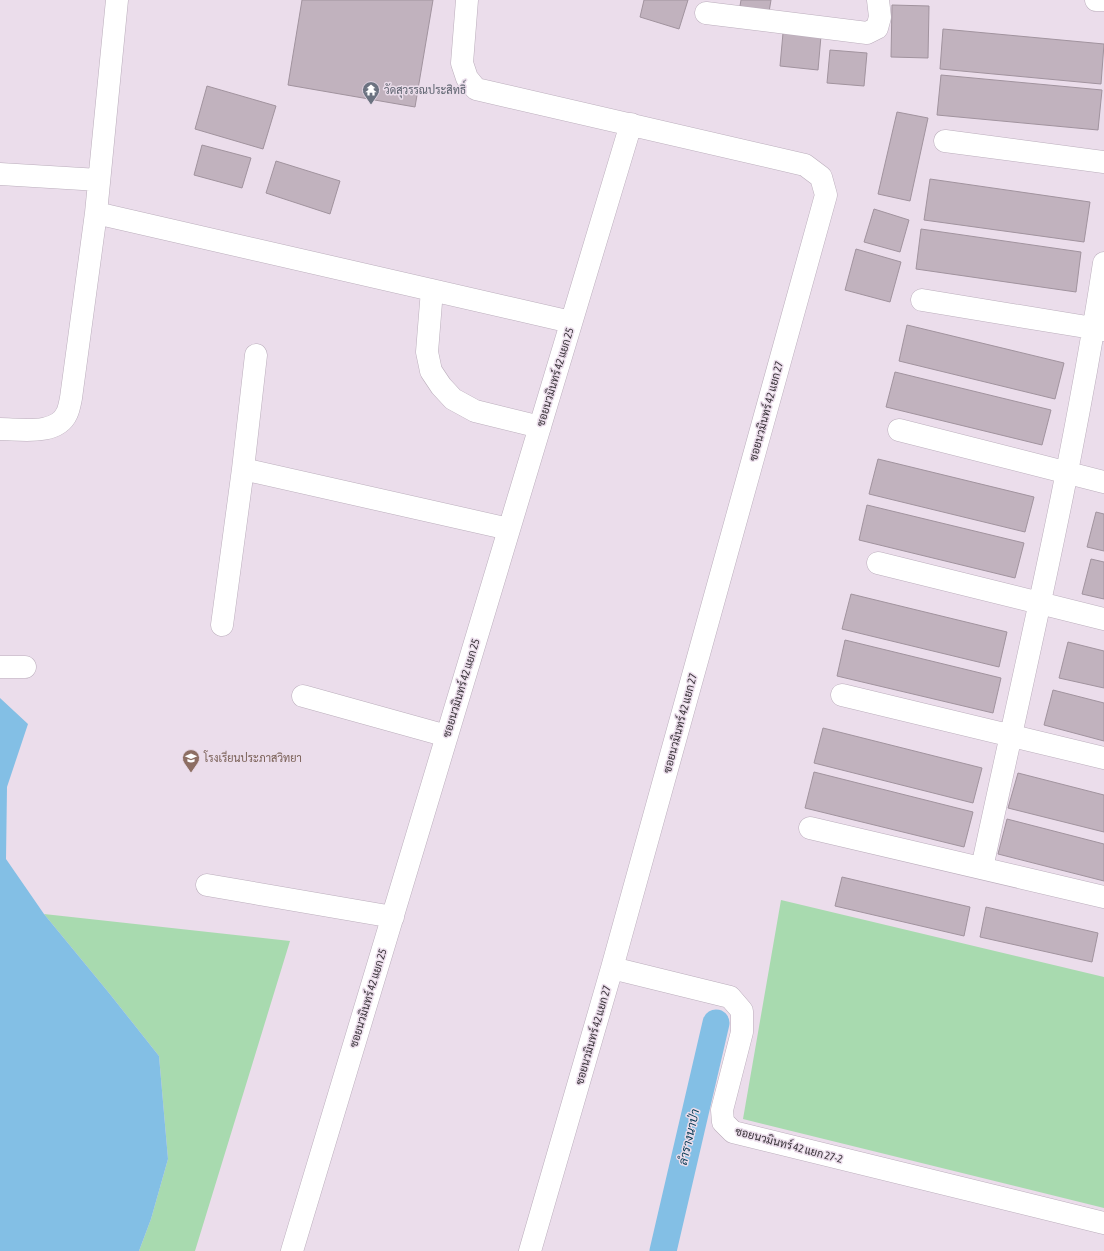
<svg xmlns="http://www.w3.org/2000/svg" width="1104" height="1251" font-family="'Asap Condensed',Sarabun,sans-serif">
<rect width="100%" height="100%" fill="#ebddeb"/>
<path fill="#a8daaf" d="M781 900 1104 977V1208L743 1119Z
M44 914 290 941 195 1251H139L151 1219 168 1159 159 1056 109 993Z"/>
<path fill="#83bfe5" d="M0 698 28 724 7 787 6 859 44 914 109 993 159 1056 168 1159 151 1219 139 1251H0Z"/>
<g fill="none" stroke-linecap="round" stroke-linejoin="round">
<path stroke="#83bfe5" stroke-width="27" d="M663 1251 716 1023"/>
</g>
<path fill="#c1b2be" stroke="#a1939e" d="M302 0H433L415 107 288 85Z
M644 0H688L679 29 640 17Z
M741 0H771L769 12 740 6Z
M892 5 929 6 928 58 891 57Z
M943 29 1104 44 1101 84 940 69Z
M783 33 821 36 818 70 780 66Z
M830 50 867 53 864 86 827 83Z
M941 75 1102 90 1098 130 937 115Z
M207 86 276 106 263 149 195 129Z
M897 112 928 118 910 201 878 194Z
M202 145 251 158 242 188 194 175Z
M276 161 340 181 330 214 266 193Z
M930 179 1090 202 1084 242 924 220Z
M874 209 909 220 900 252 864 242Z
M921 229 1081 252 1076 292 916 269Z
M856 249 901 262 890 302 845 290Z
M907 325 1064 363 1055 399 899 361Z
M895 372 1051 410 1042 445 886 407Z
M878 459 1034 497 1025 532 869 494Z
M867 505 1024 543 1015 578 859 540Z
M1096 512 1104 514V551L1087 547Z
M1091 559 1104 562V599L1082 594Z
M851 594 1007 632 999 667 842 629Z
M845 640 1001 678 993 713 837 676Z
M1068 642 1104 651V688L1059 678Z
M1053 690 1104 703V741L1044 725Z
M823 728 982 768 973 803 814 763Z
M814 772 973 812 964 847 805 808Z
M1018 773 1104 795V832L1008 808Z
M1007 819 1104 844V881L998 854Z
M842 877 970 907 964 936 835 906Z
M986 907 1098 933 1092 962 980 937Z"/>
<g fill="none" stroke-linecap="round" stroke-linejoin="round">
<g stroke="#bbaebc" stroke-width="23">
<path id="minor" d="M467 0 462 63 467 78 476 89 805 165 821 177 826 195 612 968 530 1251
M1096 0H1104
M706 13 867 33 877 28 880 17 878 0
M945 141 1104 162
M0 174 99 180
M96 213 571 322
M432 290 427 352 431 371 441 386 453 399 475 411 540 427
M922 300 1104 330
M0 429C20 429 57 436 67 413 69 409 70 403 71 398L96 213 117 0
M899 430 1104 482
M243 469 509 529
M878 563 1104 619
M222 625 243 469 256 355
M0 667H25
M842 695 1104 758
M303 696 447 736
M810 828 1104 897
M982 868C1025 667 1073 467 1104 263
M207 885 393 917
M612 968 730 997 742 1011V1032L722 1110 723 1122 733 1132 1104 1223
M292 1251 631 124"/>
</g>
<use href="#minor" stroke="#fff" stroke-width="22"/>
</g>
<defs>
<g id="temple-pin" transform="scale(0.9)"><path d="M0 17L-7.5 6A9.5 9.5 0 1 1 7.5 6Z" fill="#6b7280" stroke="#ebddeb"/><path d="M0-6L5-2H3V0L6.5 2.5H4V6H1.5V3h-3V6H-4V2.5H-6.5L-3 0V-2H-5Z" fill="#fff"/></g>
<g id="school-pin" transform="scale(0.9)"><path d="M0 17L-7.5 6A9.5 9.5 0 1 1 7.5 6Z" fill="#8d6e63" stroke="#ebddeb"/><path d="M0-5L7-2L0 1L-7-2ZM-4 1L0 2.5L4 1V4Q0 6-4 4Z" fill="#fff"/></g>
</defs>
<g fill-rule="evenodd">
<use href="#temple-pin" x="371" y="90"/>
<use href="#school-pin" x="191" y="758"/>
</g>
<g text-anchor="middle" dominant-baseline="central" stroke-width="3" stroke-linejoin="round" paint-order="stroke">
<g font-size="11" fill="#5b616d" stroke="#ebddeb" text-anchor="start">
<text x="384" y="90">วัดสุวรรณประสิทธิ์</text>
</g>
<g font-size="11" fill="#393339" stroke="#ebddeb">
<text transform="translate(555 377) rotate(-73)">ซอยนวมินทร์ 42 แยก 25</text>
<text transform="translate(766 411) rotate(-75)">ซอยนวมินทร์ 42 แยก 27</text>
<text transform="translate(461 688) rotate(-73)">ซอยนวมินทร์ 42 แยก 25</text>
<text transform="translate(680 723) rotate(-75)">ซอยนวมินทร์ 42 แยก 27</text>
<text transform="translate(368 998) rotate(-73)">ซอยนวมินทร์ 42 แยก 25</text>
<text transform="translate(593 1035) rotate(-74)">ซอยนวมินทร์ 42 แยก 27</text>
<text transform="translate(789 1145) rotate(15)">ซอยนวมินทร์ 42 แยก 27-2</text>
</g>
<g font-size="11" fill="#785e54" stroke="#ebddeb" text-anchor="start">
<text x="204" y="758">โรงเรียนประภาสวิทยา</text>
</g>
<g font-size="12" font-style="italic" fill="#053952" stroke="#ebddeb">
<text transform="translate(689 1137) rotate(-77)">ลำรางนาป่า</text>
</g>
</g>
</svg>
